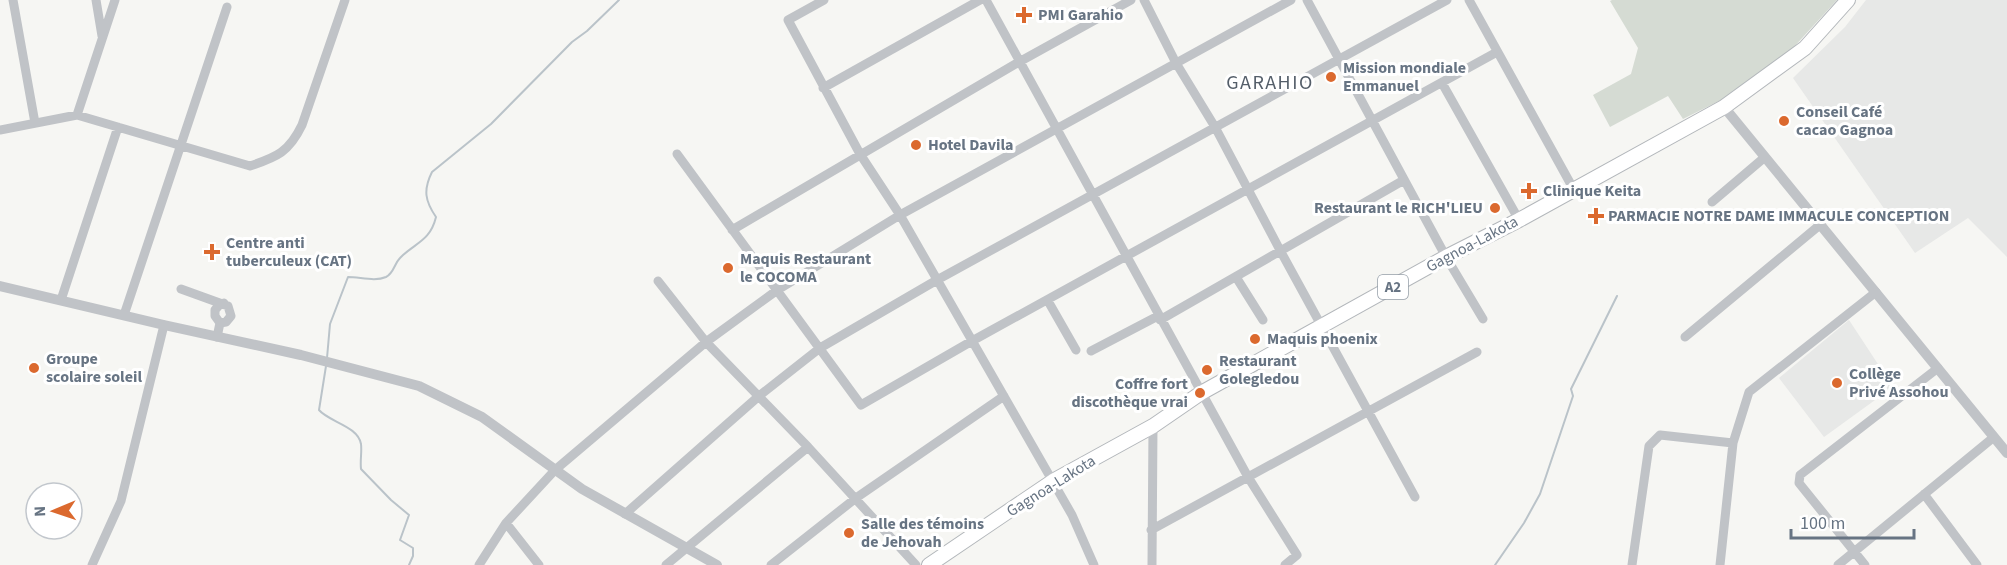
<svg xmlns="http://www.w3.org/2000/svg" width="2007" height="565" font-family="'Source Sans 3',sans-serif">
<rect width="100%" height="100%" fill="#f6f6f3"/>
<path fill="#e7e8e7" d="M1866 0H2007V257L1968 218 1915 253 1793 78 1845 27Z
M1849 320 1893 387 1824 437 1779 378Z"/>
<path fill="#d5dbd3" d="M1612 0H1837L1792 49 1721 100 1683 119 1668 96 1610 127 1593 95 1631 74 1638 48 1610 1Z"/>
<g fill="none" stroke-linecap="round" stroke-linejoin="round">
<path stroke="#bac3c9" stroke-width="2" d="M327 358 330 324 348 277C360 277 375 282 386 277 394 273 394 264 400 258 414 243 430 242 436 217 425 201 423 190 432 172L491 124 572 42 587 31 619 0
M326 366 319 410C329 422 358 426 361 444 362 452 360 460 361 469L391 500 409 515 400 540 413 548V556L409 565
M1495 565 1524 523 1540 494 1573 396 1571 389 1617 296"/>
<g stroke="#b3b7bb" stroke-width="16">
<path id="primary" d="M929 565 1053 481 1153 426 1201 393 1446 257 1519 220 1724 107 1805 48 1848 0"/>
</g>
<path stroke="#c0c3c7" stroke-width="9" d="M13 0 35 123
M96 0 102 36
M824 0 788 20 860 154 900 215 1072 515 1094 565
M986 0 1248 477 1297 555 1285 565
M1144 0 1176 63 1215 127 1281 252 1415 497
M1307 0 1446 257 1483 319
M1469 0 1574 190
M1442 83 1519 220
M823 88 980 0
M77 115 115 0
M0 130 77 115 250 166C277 157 289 152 302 125L345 0
M677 154 861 405 972 341 1497 52
M1712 202 1765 157
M732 230 1019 62 1131 0
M1236 277 1263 320
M658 281 706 342 808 447 916 565
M181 289 228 306 231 316 226 322 220 323
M61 300 118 127
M1048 301 1076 350
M124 315 227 7
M1160 320 1404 180
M217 337 220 323 215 316V310L220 304 224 303
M1685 337 1821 224
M1091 351 1158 316
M1924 494 1977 565
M625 514 759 396 820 348 937 280 1447 0
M506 523 539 565
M1151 530 1477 352
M92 565 121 501 164 325
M479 565 506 523 555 470 706 342 776 291 900 215 1291 0
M666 565 808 447
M771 565 856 498 1004 396
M1152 565 1153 426
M1632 565 1649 446 1660 435 1733 443
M1720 565 1733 443 1749 392 1876 292
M1838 565 1994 437
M1865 565 1799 483 1800 475 1938 368"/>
<path stroke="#c0c3c7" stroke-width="10" d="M1724 107 2007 453
M0 286 164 325 301 355 419 386 482 417 582 489 717 565"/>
<use href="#primary" stroke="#fff" stroke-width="14"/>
</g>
<g fill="#db692e" stroke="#fff" stroke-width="2">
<path d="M1021 6h6v6h6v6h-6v6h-6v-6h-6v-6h6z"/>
<circle cx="1331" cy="77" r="6"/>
<circle cx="1784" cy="121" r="6"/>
<circle cx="916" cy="145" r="6"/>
<path d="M1526 182h6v6h6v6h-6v6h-6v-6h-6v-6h6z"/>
<circle cx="1495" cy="208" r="6"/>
<path d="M1593 207h6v6h6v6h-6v6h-6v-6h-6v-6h6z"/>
<path d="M209 243h6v6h6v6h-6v6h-6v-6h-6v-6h6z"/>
<circle cx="728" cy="268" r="6"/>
<circle cx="1255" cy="339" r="6"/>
<circle cx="34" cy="368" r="6"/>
<circle cx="1207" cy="370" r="6"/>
<circle cx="1837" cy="383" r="6"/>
<circle cx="1200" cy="393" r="6"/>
<circle cx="849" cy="533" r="6"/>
</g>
<g text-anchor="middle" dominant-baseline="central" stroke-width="6" stroke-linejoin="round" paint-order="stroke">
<rect fill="#fff" stroke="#959ea8" stroke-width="1.5" x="1378" y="275" width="30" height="24" rx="4.5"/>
<g font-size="15" font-weight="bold" fill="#677483">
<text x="1393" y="287">A2</text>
</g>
<g font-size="16" font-weight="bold" fill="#677483" stroke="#fff" text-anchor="start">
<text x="1038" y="15">PMI Garahio</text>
<text x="1343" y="68">Mission mondiale<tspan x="1343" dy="18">Emmanuel</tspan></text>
<text x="1796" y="112">Conseil Café<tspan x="1796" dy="18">cacao Gagnoa</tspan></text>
<text x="928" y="145">Hotel Davila</text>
<text x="1543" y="191">Clinique Keita</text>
<text x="1483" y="208" text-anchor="end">Restaurant le RICH'LIEU</text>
<text x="1608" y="216">PARMACIE NOTRE DAME IMMACULE CONCEPTION</text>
<text x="226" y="243">Centre anti<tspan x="226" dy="18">tuberculeux (CAT)</tspan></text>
<text x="740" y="259">Maquis Restaurant<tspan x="740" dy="18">le COCOMA</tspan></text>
<text x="1267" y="339">Maquis phoenix</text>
<text x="46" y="359">Groupe<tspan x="46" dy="18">scolaire soleil</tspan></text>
<text x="1219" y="361">Restaurant<tspan x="1219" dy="18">Golegledou</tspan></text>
<text x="1849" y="374">Collège<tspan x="1849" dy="18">Privé Assohou</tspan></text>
<text x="1188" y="384" text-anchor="end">Coffre fort<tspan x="1188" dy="18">discothèque vrai</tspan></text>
<text x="861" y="524">Salle des témoins<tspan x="861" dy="18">de Jehovah</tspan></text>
</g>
<g font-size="16" fill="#677483" stroke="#fff">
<text transform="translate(1472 244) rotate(-28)">Gagnoa-Lakota</text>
<text transform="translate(1051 486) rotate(-32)">Gagnoa-Lakota</text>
</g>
<g font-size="20" letter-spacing="1.5" fill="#545e69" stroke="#fff">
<text x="1270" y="83">GARAHIO</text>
</g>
</g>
<g transform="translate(54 511) rotate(268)"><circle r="28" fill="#ffffff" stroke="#c2c7cd" stroke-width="1.5"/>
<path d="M0-4.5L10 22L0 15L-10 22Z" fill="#db692e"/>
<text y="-9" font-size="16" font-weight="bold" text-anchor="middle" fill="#677483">N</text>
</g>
<path d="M1791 529v9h123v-9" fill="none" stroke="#677483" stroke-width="3"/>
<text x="1800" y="529" font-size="18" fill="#677483" stroke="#ffffff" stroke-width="4.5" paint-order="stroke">100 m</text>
</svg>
